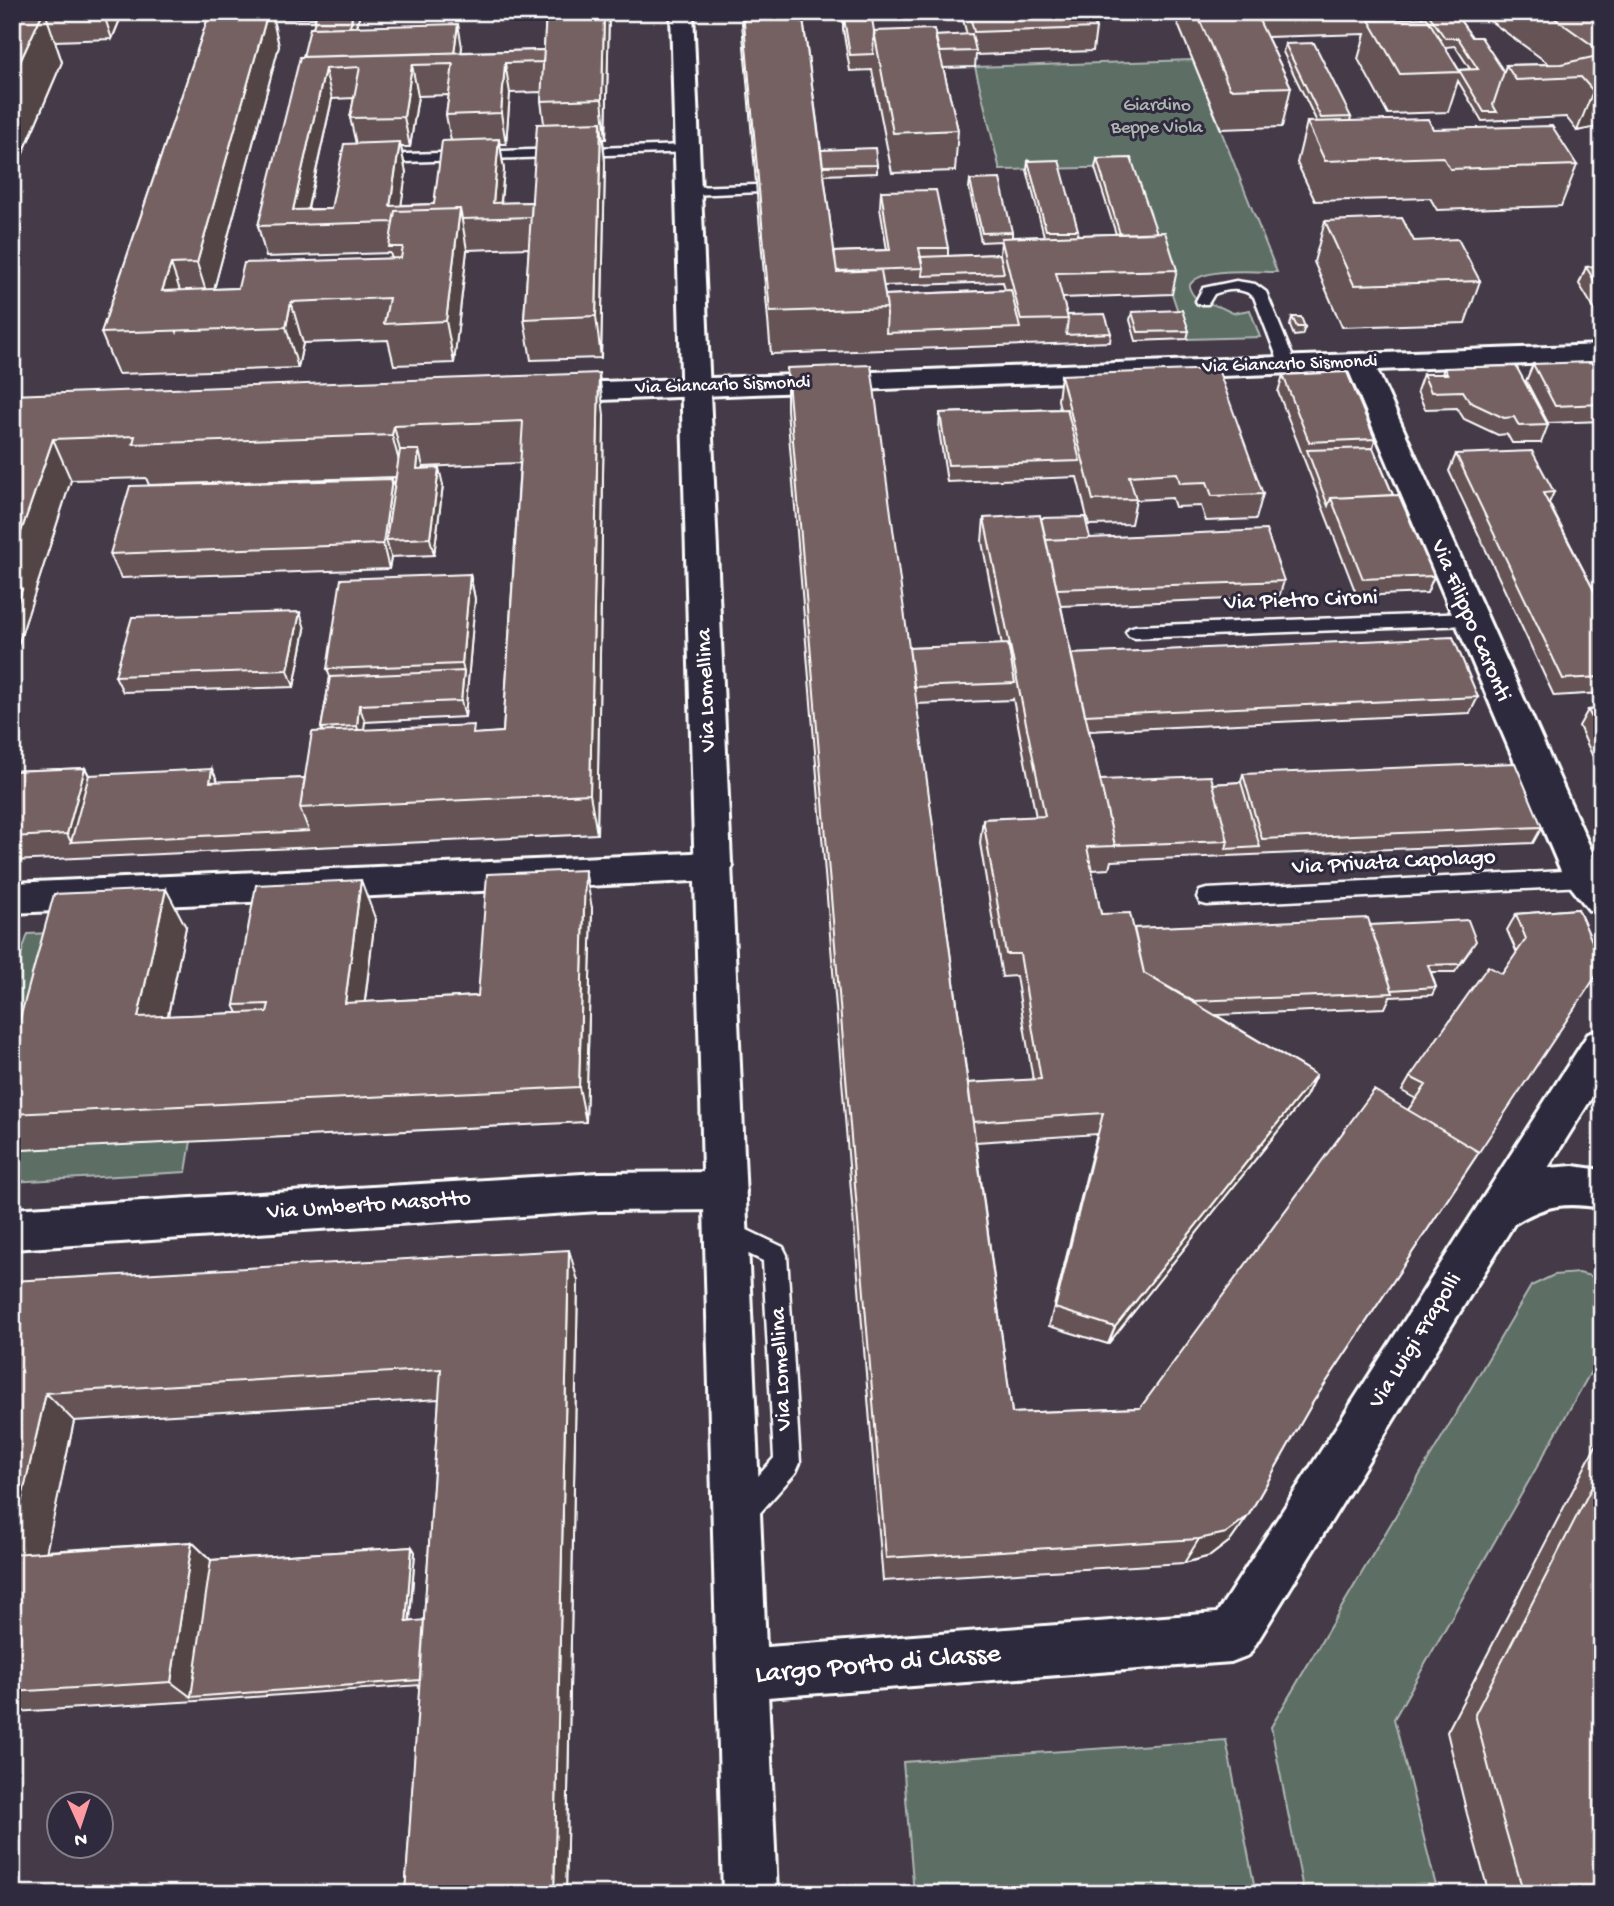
<svg xmlns="http://www.w3.org/2000/svg" width="1614" height="1906" font-family="'Gochi Hand',sans-serif">
<rect width="100%" height="100%" fill="#443a48"/>
<filter id="ink" filterUnits="userSpaceOnUse"><feTurbulence type="fractalNoise" baseFrequency=".0143" numOctaves="2"/><feDisplacementMap in="SourceGraphic" scale="14" xChannelSelector="R" yChannelSelector="G"/><feConvolveMatrix kernelMatrix="1 2 1 2 8 2 1 2 1" color-interpolation-filters="sRGB"/></filter>
<g filter="url(#ink)">
<path fill="#5d6e65" stroke="#aeb6b2" stroke-width="2" d="M1193 60 1277 272C1257 272 1197 266 1189 287 1195 303 1203 301 1217 306 1222 307 1227 311 1233 313L1250 310 1260 337 1187 339 1130 167 1000 170 975 67Z
M77 932 191 1141 186 1172 12 1182V980L28 934Z
M1579 1273 1602 1279V1352L1394 1719 1438 1894H1304L1271 1727 1531 1286 1554 1275Z
M1226 1740 1256 1894H914L903 1762Z"/>
<g fill="none" stroke-linecap="round" stroke-linejoin="round">
<g stroke="#fff" stroke-width="5">
<path id="service" d="M688 145 695 149 693 152 375 163 368 159 375 155Z
M756 185 761 186V192L689 195 682 191 689 187Z
M1236 281 1255 284 1266 292 1296 365 1293 368H1283L1280 365 1254 297C1242 287 1228 289 1214 294L1208 304H1198L1196 301 1203 288Z
M1469 613 1475 615 1478 619 1475 623 1469 625 1135 638 1129 636 1126 632 1129 628 1135 626Z
M1583 870 1590 872 1593 878 1590 884 1583 886 1207 905 1200 903 1197 897 1200 891 1207 889Z
M726 1220 783 1247 787 1255 800 1463 796 1472 750 1524 741 1528 732 1524 728 1515 732 1506 774 1458 763 1261 718 1239 714 1231 718 1223Z"/>
</g>
<g stroke="#fff" stroke-width="6">
<path id="minor" d="M1602 345V361L1377 370 1602 874V915L1589 910 1564 878 1349 371 548 402 538 399 534 393 538 387 548 384Z
M714 852 727 856 733 866 727 876 714 880 12 913V883Z
M1602 1029V1081L1548 1168 1573 1166 1602 1170V1208C1565 1202 1546 1204 1514 1224L1249 1655 1231 1662 742 1699 724 1692 717 1674 724 1656 742 1649 1217 1613 1588 1034Z
M725 1172 740 1178 746 1191 740 1204 725 1210 599 1211 12 1249V1209L599 1173Z"/>
</g>
<g stroke="#fff" stroke-width="6">
<path id="tertiary" d="M671 12H693L777 1894H723Z"/>
</g>
<use href="#service" fill="#2f2a3d" fill-rule="evenodd"/>
<use href="#minor" fill="#2f2a3d" fill-rule="evenodd"/>
<use href="#tertiary" fill="#2f2a3d" fill-rule="evenodd"/>
</g>
<path fill="#655354" stroke="#fff" stroke-width="2" fill-rule="evenodd" d="M12 12H119L121 17 112 39 55 41 62 62 12 179Z
M210 12H360L357 27 462 47 461 52 544 50 546 12H609L606 139H603L605 162 601 358 531 360 524 319 529 248 467 250 454 363 394 365 388 340 303 343 298 368 118 374 101 333ZM316 18 303 57 258 226 266 257 390 253 392 259 238 288 214 289 279 46 273 19ZM542 92 541 101 544 123 532 202 501 203 504 170 500 144H506L510 93ZM449 95 446 115 451 141 434 204 401 205 406 173 401 147H410L418 96ZM354 98 350 118 356 144 331 209H308L332 99Z
M381 12H444V13L382 15Z
M741 12H802L821 150 877 165V173L824 175 834 252 887 250 880 208 881 191 948 248V256L1000 254 1001 241 981 242 969 188 970 180 1012 232V237L1044 236 1027 170 1028 161 1078 230 1077 235 1116 234 1095 168 1097 159 1157 233 1177 270 1172 294 1062 298 1067 315 1111 333 1110 342 771 354ZM1003 282 1005 290 885 295 883 286Z
M843 12 874 31 935 36 967 35 961 12H1091L1096 28 1093 51 976 55 975 67 943 68 958 130 955 171 892 173 872 70 850 71 843 29Z
M1173 12H1398L1396 19 1423 18 1419 12H1454L1472 37 1504 72 1506 65 1549 64 1478 12H1602V126L1577 131 1566 117 1482 121 1458 81 1448 112 1388 114 1358 59 1365 34 1267 37 1291 87 1282 127 1221 129ZM1455 46 1470 69 1459 70 1445 47Z
M1285 44 1351 117 1350 121 1433 129 1577 165 1561 206 1437 210 1430 198 1315 201 1297 163 1307 122H1317L1283 52Z
M1325 221 1414 241 1480 281 1465 323 1342 327 1314 262Z
M1602 266V322L1579 284 1586 267Z
M1132 312 1189 331 1187 339 1136 341 1130 320Z
M1292 317 1305 327 1302 335 1294 336 1290 326Z
M1602 362V421L1548 423 1526 381 1533 364 1597 372Z
M787 368 909 648 1002 645 982 542 984 518H1041L1090 538 1284 581 1279 597 1061 606 1071 654 1478 697 1470 713 1089 731 1100 780 1213 784 1241 782 1243 774 1542 827 1533 843 1111 861 1109 869 1092 870 1101 914 1134 928 1370 925 1471 949 1455 972H1431L1436 987 1432 995 1390 997 1385 1008 1216 1015 1316 1075 1306 1096 1108 1344 1049 1326 1097 1134 976 1142 1012 1413 1140 1408 1408 1110 1416 1099 1402 1091 1410 1077 1502 974 1517 953 1507 930 1516 914 1578 909 1479 1152 1313 1402 1248 1516 1231 1540 1210 1556 1184 1563 883 1581 787 410ZM1013 699 1036 817 983 819 980 843 1002 977 1016 976 1033 1080 968 1083 916 704 1012 700Z
M1444 368 1548 425 1541 443H1512L1507 434 1498 435 1464 419 1457 408 1425 409 1417 391 1423 374H1442Z
M1061 375 1263 494 1256 519 1206 521 1201 506 1175 507 1172 498 1136 500 1131 524 1089 525 1077 477 947 482 939 430 940 413 1060 409 1058 400Z
M1283 375 1375 439 1373 448 1393 495 1434 576 1427 593 1357 596 1278 392Z
M12 395 604 415 597 834 12 861V771L85 768 89 775 218 782 305 778 323 732 321 728 330 677 327 669 470 574 475 599 465 717 365 722 363 730 476 734 503 732 520 463 423 467V469L443 485 434 555 391 557 389 569 121 578 110 554 394 486 396 477 149 485 146 478 71 480 12 664Z
M1456 454 1554 492 1549 503 1602 606V693L1554 696 1449 471Z
M305 629 294 687 123 692 115 676Z
M1602 709V777L1579 726 1588 710Z
M592 908 586 1122 22 1150 12 1138V1048L186 927 168 1016 238 1013 234 1005 375 918 365 1002 478 996Z
M12 1281H578L566 1894H405L420 1685 197 1701 14 1712 12 1719ZM439 1399 424 1620 410 1622 415 1552 412 1547 211 1560 192 1542 46 1551 74 1421Z
M1602 1434V1894H1489L1467 1814 1447 1732Z"/>
<path fill="#524445" stroke="#fff" stroke-width="2" d="M43 12H45L62 62 12 179V79Z
M103 12H119L121 17 112 39Z
M268 12H271L279 46 210 304 197 263Z
M353 12H360L354 42 348 34Z
M604 12H609L606 139 602 99Z
M458 24 462 47 457 82 453 59Z
M505 63 510 93 506 144 501 113Z
M412 65 418 96 410 147 404 117Z
M325 69 332 99 304 225 293 210Z
M1602 89V126L1577 131 1593 91Z
M601 122 605 162 601 358 596 316Z
M499 139 504 170 499 218 493 203Z
M400 142 406 173 399 221 390 206Z
M460 209 467 250 454 363 446 321Z
M171 264 185 305 177 332 162 291Z
M291 302 303 343 298 368 286 327Z
M599 373 604 415 597 834 590 794Z
M394 426 404 467 403 476 392 435Z
M53 439 71 480 12 664V620L22 589 12 569V558Z
M419 450 423 467 421 486 417 469Z
M439 468 443 485 434 555 430 538Z
M392 479 399 503 386 540 391 557 389 569 383 544Z
M470 574 475 599 465 717 461 701 464 671 462 664Z
M300 612 305 629 294 687 288 670Z
M359 705 365 722 362 743 357 726Z
M85 768 97 791 71 842 67 834Z
M212 769 220 786 210 782Z
M585 870 592 908 586 1122 579 1087Z
M361 880 375 918 360 1040 345 1003Z
M166 889 186 927 160 1054 138 1017Z
M1316 1075 1306 1096 1108 1344 1115 1327Z
M569 1250 578 1281 566 1894H554Z
M46 1393 74 1421 41 1577 12 1556V1542Z
M1248 1516 1231 1540 1210 1556 1184 1563 1199 1539Z
M192 1542 216 1565 191 1697 171 1682Z
M412 1547 415 1552 409 1626 406 1622Z"/>
<path fill="#756162" stroke="#fff" stroke-width="2" d="M12 12H43L12 79Z
M210 12H268L197 263 171 264 162 291 238 288 244 263 401 258 403 247H389L395 211 460 209 446 321 384 324 389 298 291 302 286 327 101 333Z
M317 12H353L350 27 313 28Z
M546 12H604L602 99 541 101Z
M743 12H802L837 272 881 270 887 308 770 312Z
M843 12H871L874 31 873 54 850 55Z
M969 12H1091L1096 28 974 32Z
M1196 12H1255L1291 87 1230 89Z
M1427 12H1454L1472 37H1481L1504 72 1493 105 1497 112H1484L1459 70 1478 69 1458 38H1445Z
M1546 12H1602V52Z
M1427 18 1460 72 1400 74 1369 20Z
M458 24 454 53 303 57 310 28Z
M934 29 958 130 893 133 874 31Z
M972 34 976 51 939 52 935 36Z
M1314 43 1351 117 1321 118 1285 44Z
M544 50 543 62 505 63 501 113 446 115 453 64 412 65 404 117 350 118 360 67 325 69 293 210 331 209 344 144 400 142 390 206 434 204 442 141 499 139 493 203 532 202 531 217 462 219 460 209 395 211 393 222 258 226 300 57Z
M1602 55V89L1593 91 1581 77 1516 80 1506 65 1561 64Z
M1428 119 1433 129 1552 126 1577 165 1450 169 1443 157 1325 161 1307 122Z
M601 122 596 316 524 319 537 124Z
M875 148 877 165 823 166 821 150Z
M1131 158 1157 233 1120 234 1097 159Z
M1059 160 1078 230H1046L1028 161Z
M1000 179 1012 232 982 233 970 180Z
M936 190 948 248H919L923 268 837 271 834 252 890 250 881 191Z
M1402 218 1414 241 1458 239 1480 281 1354 285 1325 221Z
M1165 232 1177 270 1056 273 1068 319 1021 320 1001 238Z
M1000 254 1004 273 922 276 923 268 920 257Z
M1602 266V293L1586 267Z
M1011 290 1020 328 886 333 887 308 885 295Z
M1182 310 1189 331 1138 332 1132 312Z
M1105 314 1111 333 1066 335 1068 319 1067 315Z
M1292 317H1301L1305 327H1297Z
M1591 362 1602 380V404L1555 406 1533 364Z
M871 365 1012 1413 1140 1408 1374 1090 1479 1152 1313 1402 1248 1516 1226 1533 1199 1539 886 1558 787 368Z
M1516 366 1548 425 1519 426 1514 417 1504 418 1470 402 1463 391 1431 392 1423 374H1447L1444 368Z
M1218 369 1263 494 1212 496 1207 482 1180 483 1177 473 1129 476 1136 499 1093 500 1061 375Z
M1347 372 1375 439 1309 442 1283 375Z
M599 373 590 794 300 808 312 732 474 725 473 734 503 732 523 421 394 426 392 435 133 444 135 436 53 439 12 558V395Z
M1067 409 1080 461 948 465 940 413Z
M1373 448 1393 495 1331 498 1328 506 1307 450Z
M400 450H419L417 469 439 468 430 538 386 540Z
M1532 451 1554 492 1543 493 1602 606V677L1563 679 1456 454Z
M392 479 383 544 110 554 130 486Z
M1399 495 1434 576 1363 579 1331 498Z
M1040 515 1115 846 1087 847 1101 914 1130 913 1144 973 1316 1075 1115 1327 1055 1308 1103 1113 973 1122 968 1083 1041 1079 1020 954H1006L983 819 1045 816 984 518Z
M1085 517 1090 538 1046 540 1041 518Z
M1266 530 1284 581 1057 589 1046 540Z
M470 574 462 664 327 669 341 579Z
M12 589H22L12 620Z
M300 612 288 670 115 676 132 617Z
M1453 637 1478 697 1085 715 1071 654Z
M1008 644 1015 683 914 687 909 648Z
M464 671 461 701 359 705 357 726 321 728 330 677Z
M1602 709V740L1588 710Z
M1515 763 1542 827 1262 839 1243 774Z
M85 768 67 834 12 837V771Z
M212 769 210 782 305 778 300 808 309 831 71 842 89 775Z
M1211 776 1228 841 1115 845 1100 780Z
M1241 782 1260 847 1226 849 1228 841 1213 784Z
M585 870 579 1087 12 1114V1048L54 894 166 889 138 1017 267 1012 269 1004 234 1005 256 885 361 880 345 1003 478 996 487 874Z
M1578 909 1602 964V967L1479 1152 1408 1110 1426 1085 1410 1077 1488 966 1502 974 1526 939 1516 914Z
M1368 918 1393 993 1193 1001 1144 973 1134 928Z
M1468 920 1476 941 1460 964 1428 965 1436 987 1392 990 1370 925Z
M569 1250 554 1894H405L441 1369 46 1393 12 1542V1281Z
M1602 1467V1894H1524L1497 1800 1475 1714Z
M192 1542 171 1682 12 1692V1554Z
M412 1547 406 1622 424 1620 420 1680 191 1697 211 1560Z"/>
</g>
<g text-anchor="middle" dominant-baseline="central" stroke-width="6" stroke-linejoin="round" paint-order="stroke">
<g font-size="19" fill="#aeb6b2" stroke="#2f2a3d">
<text x="1157" y="106">Giardino<tspan x="1157" dy="22">Beppe Viola</tspan></text>
</g>
<g font-size="19" fill="#fff" stroke="#2f2a3d">
<text transform="translate(1290 365) rotate(-2)">Via Giancarlo Sismondi</text>
<text transform="translate(723 386) rotate(-2)">Via Giancarlo Sismondi</text>
</g>
<g font-size="23" fill="#fff" stroke="#2f2a3d">
<text transform="translate(1301 601) rotate(-2)">Via Pietro Cironi</text>
<text transform="translate(1470 621) rotate(67)">Via Filippo Caronti</text>
<text transform="translate(707 690) rotate(-92)">Via Lomellina</text>
<text transform="translate(1394 863) rotate(-3)">Via Privata Capolago</text>
<text transform="translate(369 1206) rotate(-4)">Via Umberto Masotto</text>
<text transform="translate(1416 1341) rotate(-58)">Via Luigi Frapolli</text>
<text transform="translate(782 1369) rotate(-93)">Via Lomellina</text>
</g>
<g font-size="28" fill="#fff" stroke="#2f2a3d">
<text transform="translate(878 1665) rotate(-5)">Largo Porto di Classe</text>
</g>
</g>
<rect width="1614" height="1906" fill="none" stroke="#2f2a3d" stroke-width="42"/>
<rect x="21" y="21" width="1572" height="1864" fill="none" stroke="#fff" stroke-width="2.5" filter="url(#ink)"/>
<g transform="translate(80 1825) rotate(177)"><circle r="33" fill="#2f2a3d" stroke="#827f8b" stroke-width="2"/>
<path d="M0-5L12 26L0 18L-12 26Z" fill="#ff9aa2"/>
<text y="-10" font-size="19" font-weight="bold" text-anchor="middle" fill="#ffffff">N</text>
</g>
</svg>
